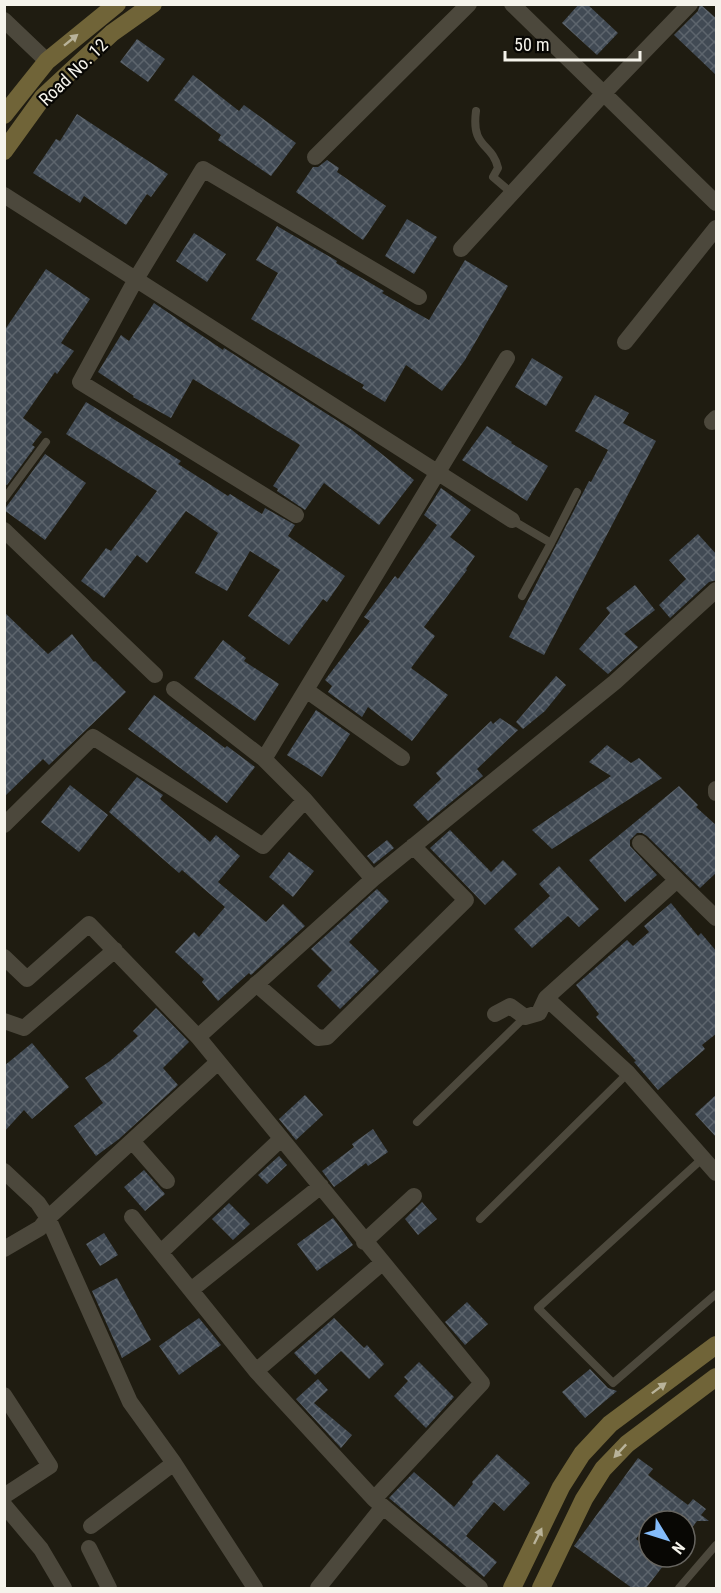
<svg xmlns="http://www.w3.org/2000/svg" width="721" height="1593" font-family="'Roboto Condensed',sans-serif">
<defs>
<pattern id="building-cross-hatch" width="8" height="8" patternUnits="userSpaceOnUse" patternTransform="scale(1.5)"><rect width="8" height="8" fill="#414a54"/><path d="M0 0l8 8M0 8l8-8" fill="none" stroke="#5d656d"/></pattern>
</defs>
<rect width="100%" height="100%" fill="#1f1c11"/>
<path fill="url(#building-cross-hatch)" d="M579 4H587L618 33 597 55 562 23Z
M700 4 717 19V76L674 35 698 11Z
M137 39 165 59 148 82 120 62Z
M193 75 239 111 244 105 296 143 271 176 218 140 221 135 174 100Z
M77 114 168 174 151 197 147 194 126 225 84 196 80 203 33 173 56 139 60 141Z
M327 160 339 168 337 172 386 206 363 240 296 192 313 167H318Z
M407 219 437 237 414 274 385 256Z
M277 226 337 261 336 263 384 291 382 293 429 320 465 260 508 286 465 360 442 391 406 365 385 402 362 388 364 385 251 319 278 273 256 260Z
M194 233 226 254 207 282 176 261Z
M46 269 90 299 61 343 74 351 57 374 55 372 23 418 42 432 32 445 35 447 7 485 4 483V331Z
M154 303 223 350 224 348 352 430 414 480 379 525 324 483 305 510 277 491 278 489 273 486 300 445 193 379 171 418 133 397 134 396 98 372 121 335 129 341Z
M532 358 563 377 546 406 515 387Z
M595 395 629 413 623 423 656 441 544 655 509 637 589 481 591 482 608 450 575 431Z
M86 402 181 461 178 464 228 496 230 494 262 514 265 508 295 525 288 536 345 576 327 602 323 599 289 645 248 616 280 570 250 551 227 591 195 573 218 533 186 511 147 563 137 555 104 598 81 581 106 548 111 551 157 491 66 434Z
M487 426 512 442 511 443 548 466 527 501 462 460Z
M45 454 86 483 45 540 4 510Z
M441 488 471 510 450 537 475 556 466 569 467 570 424 627 435 636 411 668 448 695 412 741 368 707 362 717 328 692 332 686 325 680 370 621 364 617 395 576 398 579 437 525 424 515Z
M698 534 717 555V580L709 582 670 618 659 605 686 579 669 560Z
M635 585 655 610 624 634 638 647 608 674 579 649 610 613 606 608Z
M4 612 48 654 72 634 94 662 95 661 126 692 49 765 43 759 4 797Z
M223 640 246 658 244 661 279 684 255 721 194 678Z
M556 676 566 685 545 711 523 729 516 722Z
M154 695 225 748 227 746 255 767 227 803 128 729Z
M316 710 350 734 322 777 287 755Z
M500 718 518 730 477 769 483 776 428 821 413 805 441 779 436 773 491 721 493 724Z
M607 745 631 763 639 758 662 778 552 849 532 830 611 776 589 762Z
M137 777 163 795 160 799 210 842 216 835 240 856 218 882 266 922 283 904 305 926 251 975 249 973 218 1001 202 982 204 979 175 952 194 932 199 937 225 907 182 870 179 873 109 812Z
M70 785 108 815 79 852 41 822Z
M679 786 698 805 696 807 717 826V872L700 888 647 836 642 833H637L630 840V846L657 875 625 902 589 860Z
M450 830 491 872 503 860 517 874 485 905 430 848Z
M387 840 394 848 374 864 367 856Z
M289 852 314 871 293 897 269 877Z
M559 866 599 909 579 927 568 916 532 948 514 929 550 896 539 884Z
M377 889 389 901 349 942 379 971 340 1009 317 986 332 970 311 949Z
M671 903 698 936 701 933 717 952V1033L702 1045 705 1049 658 1090 634 1062 636 1061 596 1017 599 1014 576 985 627 940 633 946 649 932 644 926Z
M156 1008 189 1042 163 1068 178 1085 119 1139 96 1156 74 1126 103 1103 85 1078 110 1061 138 1036 133 1031Z
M32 1043 69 1087 32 1119 24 1110 4 1132V1066Z
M717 1094V1138L695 1114Z
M305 1095 323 1115 296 1140 279 1119Z
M373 1129 388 1152 368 1166 366 1163 334 1187 322 1171 354 1147 352 1144Z
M279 1156 287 1165 267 1184 258 1175Z
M144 1170 165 1194 145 1211 124 1187Z
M422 1202 437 1219 418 1235 405 1219Z
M229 1203 250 1224 233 1240 212 1219Z
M333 1218 353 1245 317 1271 297 1244Z
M104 1233 118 1255 100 1266 86 1244Z
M117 1278 151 1340 122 1358 92 1291Z
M467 1302 488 1324 465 1345 445 1322Z
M199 1318 221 1345 179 1375 159 1346Z
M334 1318 364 1348 367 1345 384 1364 369 1379 341 1351 315 1375 294 1353Z
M419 1362 454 1397 426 1428 394 1396 408 1381 404 1377Z
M590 1369 608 1388 617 1391 585 1418 562 1392Z
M318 1379 328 1390 314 1403 352 1435 341 1448 296 1399Z
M497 1454 530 1483 504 1511 494 1502 466 1536 497 1562 484 1577 389 1498 414 1472 454 1507 473 1484 472 1482Z
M638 1458 653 1469 648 1475 688 1505 693 1499 706 1509 701 1515 709 1521H697L685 1537V1521H649L636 1539 649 1549V1557H670L646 1588H632L574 1546Z"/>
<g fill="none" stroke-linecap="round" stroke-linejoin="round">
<path stroke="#4c483c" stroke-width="8" d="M476 111C471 149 492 142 498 168L493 177 513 194
M4 499 46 442
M512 520 551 543 522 596
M551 543 577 492
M417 1122 525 1017
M703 1158 538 1308 613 1383 716 1294
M480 1219 628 1073
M679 1588 716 1545"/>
<path stroke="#4c483c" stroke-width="16" d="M512 4 716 203
M4 20 47 61
M315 157 469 4
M4 195 512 520
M461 249 603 94 690 4
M625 342 716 228
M712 422 716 418
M296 515 80 382 136 279 203 169 419 297
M4 530 155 675
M174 689 264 759 305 800 373 879 198 1037
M306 690 402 758
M264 759 507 358
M716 789V793
M4 825 93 737 263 846 305 800
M640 843 677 880
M373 879 615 682 716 590
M716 918 677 880 546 998 628 1073 716 1173
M4 957 27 979 89 924 198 1037 482 1383 374 1499
M256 984 318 1038 327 1037 466 900 413 846
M495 1014 510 1006 525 1017 539 1013 546 998
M4 1021 24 1028 115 950
M132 1141 167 1181
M4 1171 38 1203 48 1218 130 1402 174 1463 255 1588
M132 1217 256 1371 374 1499 480 1588
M364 1242 414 1196
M4 1249 40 1228 48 1218 218 1062
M161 1252 281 1139
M191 1290 321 1186
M256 1371 382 1263
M4 1395 50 1466 4 1496
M4 1505 41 1549 64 1588
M91 1526 174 1463
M89 1548 109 1588
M318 1588 382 1508"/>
<path stroke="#706438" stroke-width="18" d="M4 115 47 61 117 4
M4 151 43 97 112 33 153 4
M512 1588 561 1487 582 1454 610 1424 716 1345
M541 1588 584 1499 603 1469 627 1444 716 1377"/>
</g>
<defs><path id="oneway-solid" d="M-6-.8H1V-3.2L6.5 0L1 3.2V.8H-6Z" transform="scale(1.5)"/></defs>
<g fill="#b9b39a">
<use href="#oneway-solid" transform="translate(71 40) rotate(-39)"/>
<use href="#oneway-solid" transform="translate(659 1388) rotate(-37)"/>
<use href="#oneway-solid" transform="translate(620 1451) rotate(133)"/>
<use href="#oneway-solid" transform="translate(538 1536) rotate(-64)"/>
</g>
<g text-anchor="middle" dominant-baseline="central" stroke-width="4.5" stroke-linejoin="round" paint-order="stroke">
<g font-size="18" fill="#f5f3eb" stroke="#080704">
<text transform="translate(73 72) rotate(-44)">Road No. 12</text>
</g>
</g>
<rect width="721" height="1593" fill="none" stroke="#f5f3eb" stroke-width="12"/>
<g transform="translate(667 1539) rotate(128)"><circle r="28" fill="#080704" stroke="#676560" stroke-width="1.5"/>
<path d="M0-4.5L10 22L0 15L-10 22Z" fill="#84bcfb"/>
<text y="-9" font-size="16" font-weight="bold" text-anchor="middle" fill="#f5f3eb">N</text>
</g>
<path d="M505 51v9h135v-9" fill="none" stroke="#f5f3eb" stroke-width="3"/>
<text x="514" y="51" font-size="18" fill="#f5f3eb" stroke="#080704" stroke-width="4.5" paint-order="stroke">50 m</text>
</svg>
